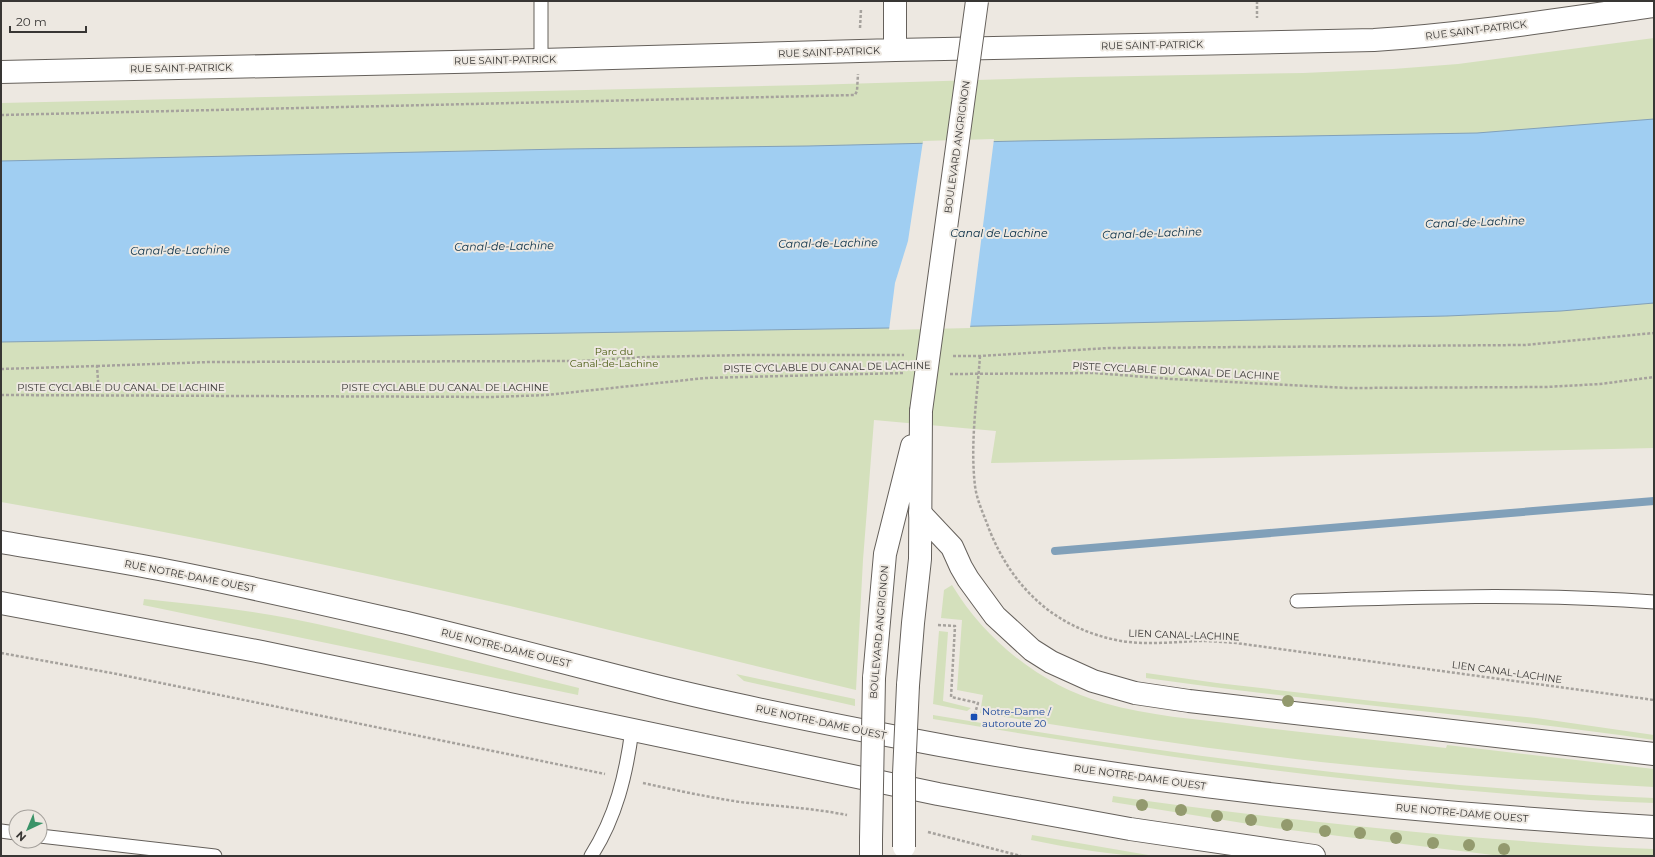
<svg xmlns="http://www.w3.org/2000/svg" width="1655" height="857" font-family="Montserrat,sans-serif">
<rect width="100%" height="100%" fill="#ede8e1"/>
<path fill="#d4e0bc" d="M1654 38V448L991 463 996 431 874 420 863 560 856 690C736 662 616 631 497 603 332 565 167 531 1 502V103L810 85 1079 77 1303 73 1393 69 1458 64Z
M952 585C985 640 1042 686 1104 703 1149 716 1196 719 1242 725 1310 734 1378 740 1446 748L1447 745 1654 769V787C1543 781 1432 774 1321 762 1207 749 1093 731 980 713L983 695 957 690 962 620 941 618 944 590Z
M144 599C192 604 240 609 288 618 386 638 482 664 579 688L578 695 143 605Z
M939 631 948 632 943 701 971 708 967 711 933 704Z
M1146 673 1217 683 1364 700 1536 718 1654 735V740C1485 715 1315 702 1146 678Z
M736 674 855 699V706L744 681Z
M933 715C1172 755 1412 787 1654 798V803C1586 801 1518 795 1450 789 1276 774 1105 748 933 719Z
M1113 796C1227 813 1342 825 1458 836 1523 841 1589 847 1654 849V856H1501L1274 828 1112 802Z
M1032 835 1154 856C1112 856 1072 848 1031 840Z"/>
<path fill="#a0cef2" stroke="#81a0b9" d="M1654 119V303L1561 311 1447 316 889 328 1 342V161L564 149 808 146 1019 141 1477 133Z"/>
<path fill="#ede8e1" d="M994 139 970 328 889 330 895 283 908 241 923 141Z"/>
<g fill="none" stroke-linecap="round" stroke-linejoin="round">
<path stroke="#81a0b9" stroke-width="8" d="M1055 551 1654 501"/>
<g stroke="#65605b" stroke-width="15">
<path id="lane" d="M541 1V60
M1297 601C1416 597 1535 593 1654 602
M1 831 16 833
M40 836 215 856
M591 856C616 817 626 775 632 730"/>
</g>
<g stroke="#65605b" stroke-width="24">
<path id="secondary" d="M895 1V50
M1 72 541 60 895 50 1374 40C1468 34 1561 19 1654 6
M1 542C54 551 106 559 159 569 242 585 324 604 407 623 491 643 576 666 660 687 737 706 814 721 892 736 1143 785 1398 812 1654 827
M1 603 262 652 938 794 1130 829 1314 856
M874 678 885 554 912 446
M908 685 913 623 920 559 921 411
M871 839V856"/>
</g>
<g stroke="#65605b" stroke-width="24">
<path id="primary" d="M920 513 952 547 961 567 968 579 995 616 1032 650 1051 662 1093 681 1135 693 1189 701 1654 754"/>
</g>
<path stroke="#a6a29d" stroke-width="2.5" stroke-dasharray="3 2" stroke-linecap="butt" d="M1257 1V18
M860 28 861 9
M1 115 855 95 857 91 858 74
M953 356H980L1108 348 1525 345 1654 333
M980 356C977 399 970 443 975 486 977 501 984 515 989 529 1013 589 1056 629 1121 641 1147 645 1174 642 1200 641 1212 641 1224 642 1236 643L1654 700
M97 366 210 362 581 361 645 357 747 355H904
M1 369 97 366 99 395
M950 374 1095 373 1171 379 1349 388 1546 387 1600 384 1654 377
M1 395 492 397 547 395 705 378 903 373
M938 625 955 626 951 697 978 703 974 717
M1 653 117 674 605 774
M643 783C675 790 707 797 740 802 776 806 811 808 847 815
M928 832 1021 856"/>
<use href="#lane" stroke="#fff" stroke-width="13"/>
<use href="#secondary" stroke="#fff" stroke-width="22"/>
<use href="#primary" stroke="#fff" stroke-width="22"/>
<g stroke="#65605b" stroke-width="24" stroke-linecap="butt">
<path id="secondary-bridge" d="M921 411 977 1
M871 839 874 678
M904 847V774L908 685"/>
</g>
<use href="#secondary-bridge" stroke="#fff" stroke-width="22"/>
</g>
<g fill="#939a6e">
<circle cx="1288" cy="701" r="6"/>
<circle cx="1142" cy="805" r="6"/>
<circle cx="1181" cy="810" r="6"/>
<circle cx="1217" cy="816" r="6"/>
<circle cx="1251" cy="820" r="6"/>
<circle cx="1287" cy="825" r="6"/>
<circle cx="1325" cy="831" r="6"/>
<circle cx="1360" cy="833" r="6"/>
<circle cx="1396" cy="838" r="6"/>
<circle cx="1433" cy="843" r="6"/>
<circle cx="1469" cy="845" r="6"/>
<circle cx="1504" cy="849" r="6"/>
</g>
<rect fill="#1a4fb4" stroke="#ede8e1" stroke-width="1.5" x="970" y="713" width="8" height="8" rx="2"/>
<g text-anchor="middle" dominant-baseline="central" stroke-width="4" stroke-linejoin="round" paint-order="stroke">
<g font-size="10" fill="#383634" stroke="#ede8e1">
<text transform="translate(1476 30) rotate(-7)">RUE SAINT-PATRICK</text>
<text transform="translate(1152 45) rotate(-1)">RUE SAINT-PATRICK</text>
<text transform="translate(829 52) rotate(-2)">RUE SAINT-PATRICK</text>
<text transform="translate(505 60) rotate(-1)">RUE SAINT-PATRICK</text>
<text transform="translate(181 68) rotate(-1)">RUE SAINT-PATRICK</text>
<text transform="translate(957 147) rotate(-82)">BOULEVARD ANGRIGNON</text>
<text transform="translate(827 367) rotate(-1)">PISTE CYCLABLE DU CANAL DE LACHINE</text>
<text transform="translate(1176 371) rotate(3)">PISTE CYCLABLE DU CANAL DE LACHINE</text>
<text x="121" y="387">PISTE CYCLABLE DU CANAL DE LACHINE</text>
<text x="445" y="387">PISTE CYCLABLE DU CANAL DE LACHINE</text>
<text transform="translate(190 576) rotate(11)">RUE NOTRE-DAME OUEST</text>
<text transform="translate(879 632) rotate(-85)">BOULEVARD ANGRIGNON</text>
<text transform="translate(1184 635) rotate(2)">LIEN CANAL-LACHINE</text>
<text transform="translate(506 648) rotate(14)">RUE NOTRE-DAME OUEST</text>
<text transform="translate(1507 672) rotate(8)">LIEN CANAL-LACHINE</text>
<text transform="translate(821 722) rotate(12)">RUE NOTRE-DAME OUEST</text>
<text transform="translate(1140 777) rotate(8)">RUE NOTRE-DAME OUEST</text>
<text transform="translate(1462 813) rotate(5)">RUE NOTRE-DAME OUEST</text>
</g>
<g font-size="10" fill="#495b10" stroke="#ede8e1">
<text x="614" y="351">Parc du<tspan x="614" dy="12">Canal-de-Lachine</tspan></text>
</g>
<g font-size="10" fill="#164399" stroke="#ede8e1" text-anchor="start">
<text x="982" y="711">Notre-Dame /<tspan x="982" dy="12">autoroute 20</tspan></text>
</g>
<g font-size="11" font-style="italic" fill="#072d45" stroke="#ede8e1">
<text transform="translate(1475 222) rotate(-2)">Canal-de-Lachine</text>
<text x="999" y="233">Canal de Lachine</text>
<text transform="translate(1152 233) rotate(-2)">Canal-de-Lachine</text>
<text transform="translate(828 243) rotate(-1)">Canal-de-Lachine</text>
<text transform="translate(504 246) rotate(-1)">Canal-de-Lachine</text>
<text transform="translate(180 250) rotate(-1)">Canal-de-Lachine</text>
</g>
</g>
<rect width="1655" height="857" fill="none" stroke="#383634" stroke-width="4"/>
<g transform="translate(28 829) rotate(224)"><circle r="19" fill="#ede8e1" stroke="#a5a19c"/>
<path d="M0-3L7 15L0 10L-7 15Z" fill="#3a9368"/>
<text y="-6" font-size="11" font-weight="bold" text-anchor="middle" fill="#383634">N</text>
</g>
<path d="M10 26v6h76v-6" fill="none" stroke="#383634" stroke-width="2"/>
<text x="16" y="26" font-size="12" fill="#383634" stroke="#ede8e1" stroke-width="3" paint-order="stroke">20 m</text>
</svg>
